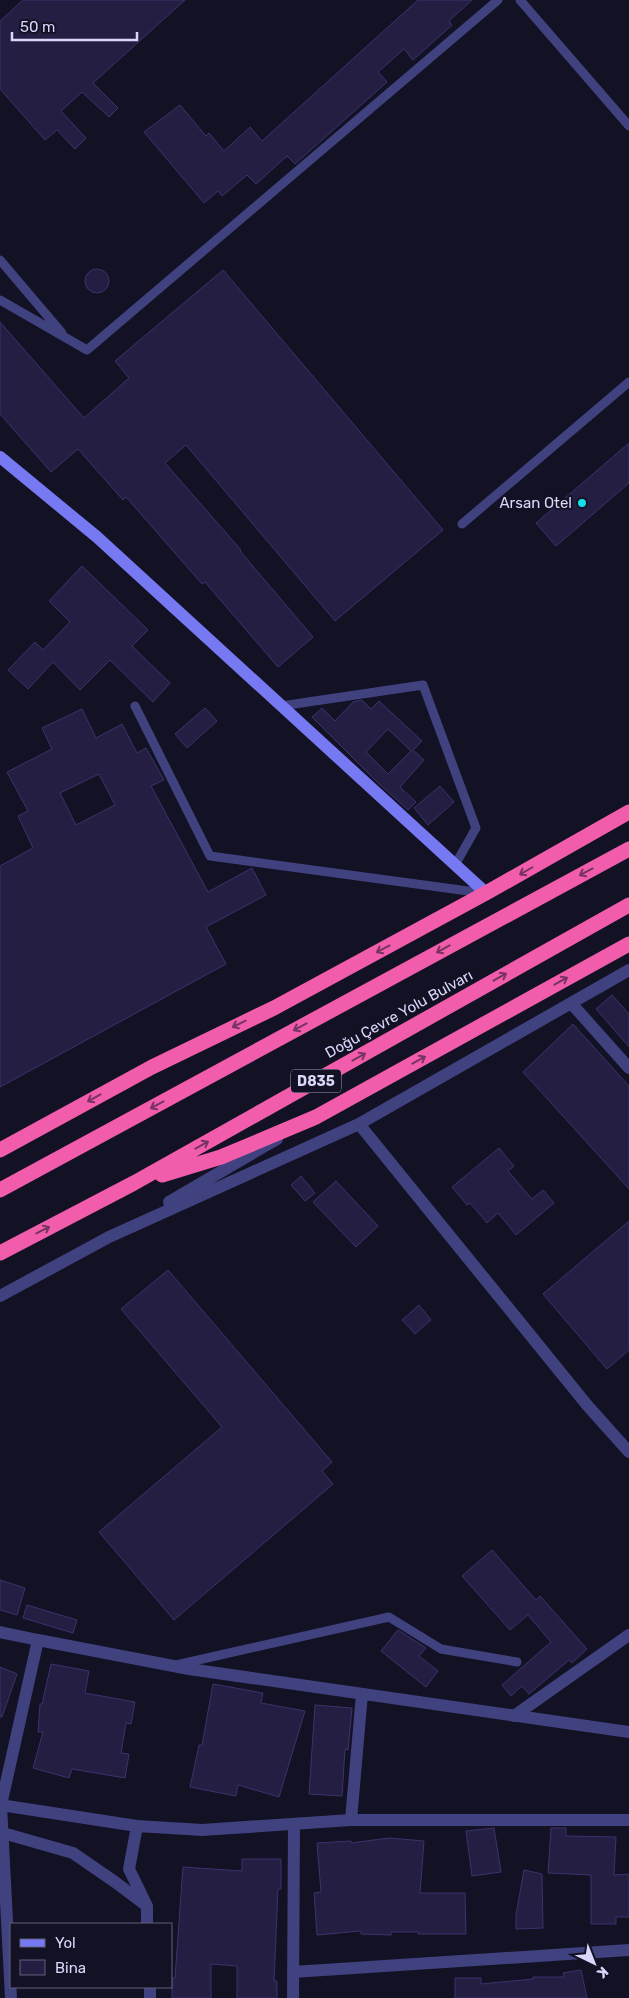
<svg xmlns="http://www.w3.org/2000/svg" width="629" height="1998" font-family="Rubik,sans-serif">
<rect width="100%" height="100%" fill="#131124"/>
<path fill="#241e43" stroke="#3b336d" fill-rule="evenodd" d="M23 0H185L93 83 118 108 109 117 82 92 61 111 86 138 75 149 57 130 45 140 0 89V21Z
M418 0H472L449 21 452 25 413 60 404 49 378 72 387 82 295 164 287 156 256 184 247 175 222 196 218 191 204 203 144 132 180 105 206 136 209 133 224 151 250 127 262 141Z
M85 281a12 12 0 1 1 24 0a12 12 0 1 1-24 0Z
M223 270 443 530 335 621 186 445 165 463 241 550 240 551 313 637 278 667 205 582 202 584 126 497 123 500 78 449 51 472 0 414V322L84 418 129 378 115 361Z
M629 443V483L556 546 536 523Z
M82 566 148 630 132 646 170 683 153 702 110 660 80 690 53 662 28 689 8 670 35 642 43 650 70 622 49 601Z
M362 700 371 709 379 701 422 741 413 750 424 760 400 787 416 802 408 810 377 782 312 717 322 708 335 721 353 702ZM388 729 411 751 388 774 366 752Z
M205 708 217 721 187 748 175 734Z
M82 709 96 738 122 724 137 753 146 748 164 780 151 786 208 892 252 868 266 895 206 927 226 964 0 1087V866L33 848 18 816 28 811 7 772 52 749 42 728ZM99 774 115 805 76 825 60 793Z
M440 786 454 802 428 825 414 808Z
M612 995 629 1014V1047L596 1009Z
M573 1024 629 1086V1189L523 1072Z
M499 1148 514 1166 508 1171 532 1199 543 1190 554 1203 516 1235 498 1213 487 1223 470 1203 467 1205 452 1187Z
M301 1176 315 1193 305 1201 291 1185Z
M336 1181 378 1226 356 1247 313 1202Z
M629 1221V1350L607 1369 543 1294Z
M168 1270 332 1462 322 1471 333 1484 174 1620 99 1532 222 1427 121 1309Z
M419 1305 431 1320 415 1334 402 1320Z
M492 1550 536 1600 540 1596 587 1649 572 1663 569 1660 529 1694 522 1686 511 1696 502 1685 551 1642 528 1615 510 1630 462 1576Z
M0 1580 25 1588 17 1615 0 1610Z
M27 1605 77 1620 73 1633 23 1618Z
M398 1630 426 1648 419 1656 438 1671 426 1687 381 1651Z
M51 1664 89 1671 85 1693 135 1702 131 1724 126 1723 121 1753 129 1754 125 1778 72 1769 69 1778 33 1768 43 1732H38L40 1704H42Z
M0 1667 17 1674 2 1717H0Z
M213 1684 263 1693 261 1703 305 1711 279 1797 238 1785 236 1796 190 1787 199 1745H202Z
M315 1705 352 1708 348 1750 345 1749 342 1796 309 1794Z
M494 1828 501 1872 472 1876 466 1831Z
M551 1828H566V1836L616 1837 614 1875 629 1874V1917H616V1924H591V1875L548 1873Z
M389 1838 424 1841 420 1893H465L466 1934H418L419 1932H391V1935L361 1934V1931L317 1935 314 1893 321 1892 317 1843 351 1841V1843Z
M242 1859H281V1889H278L274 1981H277V1998H237V1966L211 1964V1998H172V1978H175L183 1867 242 1871Z
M524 1870 542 1874 543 1928 516 1929V1915Z
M581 1970 587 1998H455V1978H481V1984L533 1979V1977H564L563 1973Z"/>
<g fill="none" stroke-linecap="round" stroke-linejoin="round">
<path stroke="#40417f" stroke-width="9" d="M520 0 629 126
M0 260 62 333
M0 300 87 350 498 0
M462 524 629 382
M135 706 210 856 483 893
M281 706 423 685 476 828 455 865
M176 1665 389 1617 441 1649 517 1662"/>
<path stroke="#40417f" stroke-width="12" d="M571 1003 629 1068
M359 1124 587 1405 629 1452
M169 1202 277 1139
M0 1296 109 1237 359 1124 629 970
M0 1632 38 1640
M514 1716 629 1635
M0 1805 137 1826 202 1830 351 1820H629
M351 1820 362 1694
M137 1826 129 1869 147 1906V1924
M3 1833 73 1853 115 1882 147 1906
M293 1972 629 1950
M150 1987V1998
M11 1998 1 1805 38 1640 189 1669 629 1732
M293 1998 294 1824"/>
<path stroke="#7779f3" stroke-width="12" d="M0 457 97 537 486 893"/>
<path stroke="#f15dab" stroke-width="15" d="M0 1150 152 1067 274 1008 486 893 629 812
M162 1175 221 1157 316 1117 629 944
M0 1190 629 849
M0 1253 134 1183 629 905"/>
</g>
<defs><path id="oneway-shaft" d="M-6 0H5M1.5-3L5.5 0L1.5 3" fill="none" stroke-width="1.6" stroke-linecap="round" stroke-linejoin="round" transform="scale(1.25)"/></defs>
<g stroke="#773361">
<use href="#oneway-shaft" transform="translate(526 871) rotate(150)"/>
<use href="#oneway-shaft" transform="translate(586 872) rotate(152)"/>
<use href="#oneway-shaft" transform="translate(383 949) rotate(152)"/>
<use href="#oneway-shaft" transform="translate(443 949) rotate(151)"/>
<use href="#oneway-shaft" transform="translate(500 977) rotate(-29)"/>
<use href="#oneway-shaft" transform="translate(561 981) rotate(-29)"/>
<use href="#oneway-shaft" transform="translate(239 1024) rotate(154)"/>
<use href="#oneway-shaft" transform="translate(300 1027) rotate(152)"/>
<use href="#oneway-shaft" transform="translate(359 1057) rotate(-29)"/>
<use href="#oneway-shaft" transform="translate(419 1060) rotate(-29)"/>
<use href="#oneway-shaft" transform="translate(94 1098) rotate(151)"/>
<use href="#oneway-shaft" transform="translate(157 1105) rotate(152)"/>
<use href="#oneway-shaft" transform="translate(202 1145) rotate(-29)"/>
<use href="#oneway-shaft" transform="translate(43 1230) rotate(-27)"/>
</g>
<circle fill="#15deea" stroke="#131124" stroke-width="2" cx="582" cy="503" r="5"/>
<g text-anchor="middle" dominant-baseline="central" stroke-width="4" stroke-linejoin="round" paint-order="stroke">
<rect fill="#131124" stroke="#9e9cba" stroke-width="1" x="291" y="1069.5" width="50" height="23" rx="4"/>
<g font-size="14" font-weight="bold" fill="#dad7fb">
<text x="316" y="1081">D835</text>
</g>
<g font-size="15" fill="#dad7fb" stroke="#131124" text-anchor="end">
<text x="572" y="503">Arsan Otel</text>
</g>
<g font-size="15" fill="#dad7fb" stroke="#131124">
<text transform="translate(399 1014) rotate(-29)">Doğu Çevre Yolu Bulvarı</text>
</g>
</g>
<rect x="10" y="1923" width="162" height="65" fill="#131124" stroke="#63607a"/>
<rect x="20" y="1939" width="25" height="8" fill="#7779f3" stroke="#63607a"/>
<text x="55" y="1948" font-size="15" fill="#dad7fb">Yol</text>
<rect x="20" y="1960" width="25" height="15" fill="#241e43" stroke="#63607a"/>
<text x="55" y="1973" font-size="15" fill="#dad7fb">Bina</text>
<g transform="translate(594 1963) rotate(137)" stroke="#131124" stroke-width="4" paint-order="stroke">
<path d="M0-4L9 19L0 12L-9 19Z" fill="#dad7fb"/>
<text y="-8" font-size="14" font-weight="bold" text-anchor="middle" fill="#dad7fb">K</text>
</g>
<path d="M12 32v8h125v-8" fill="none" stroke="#dad7fb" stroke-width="2.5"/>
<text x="20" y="32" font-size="15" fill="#dad7fb" stroke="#131124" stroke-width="4" paint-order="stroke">50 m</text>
</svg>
